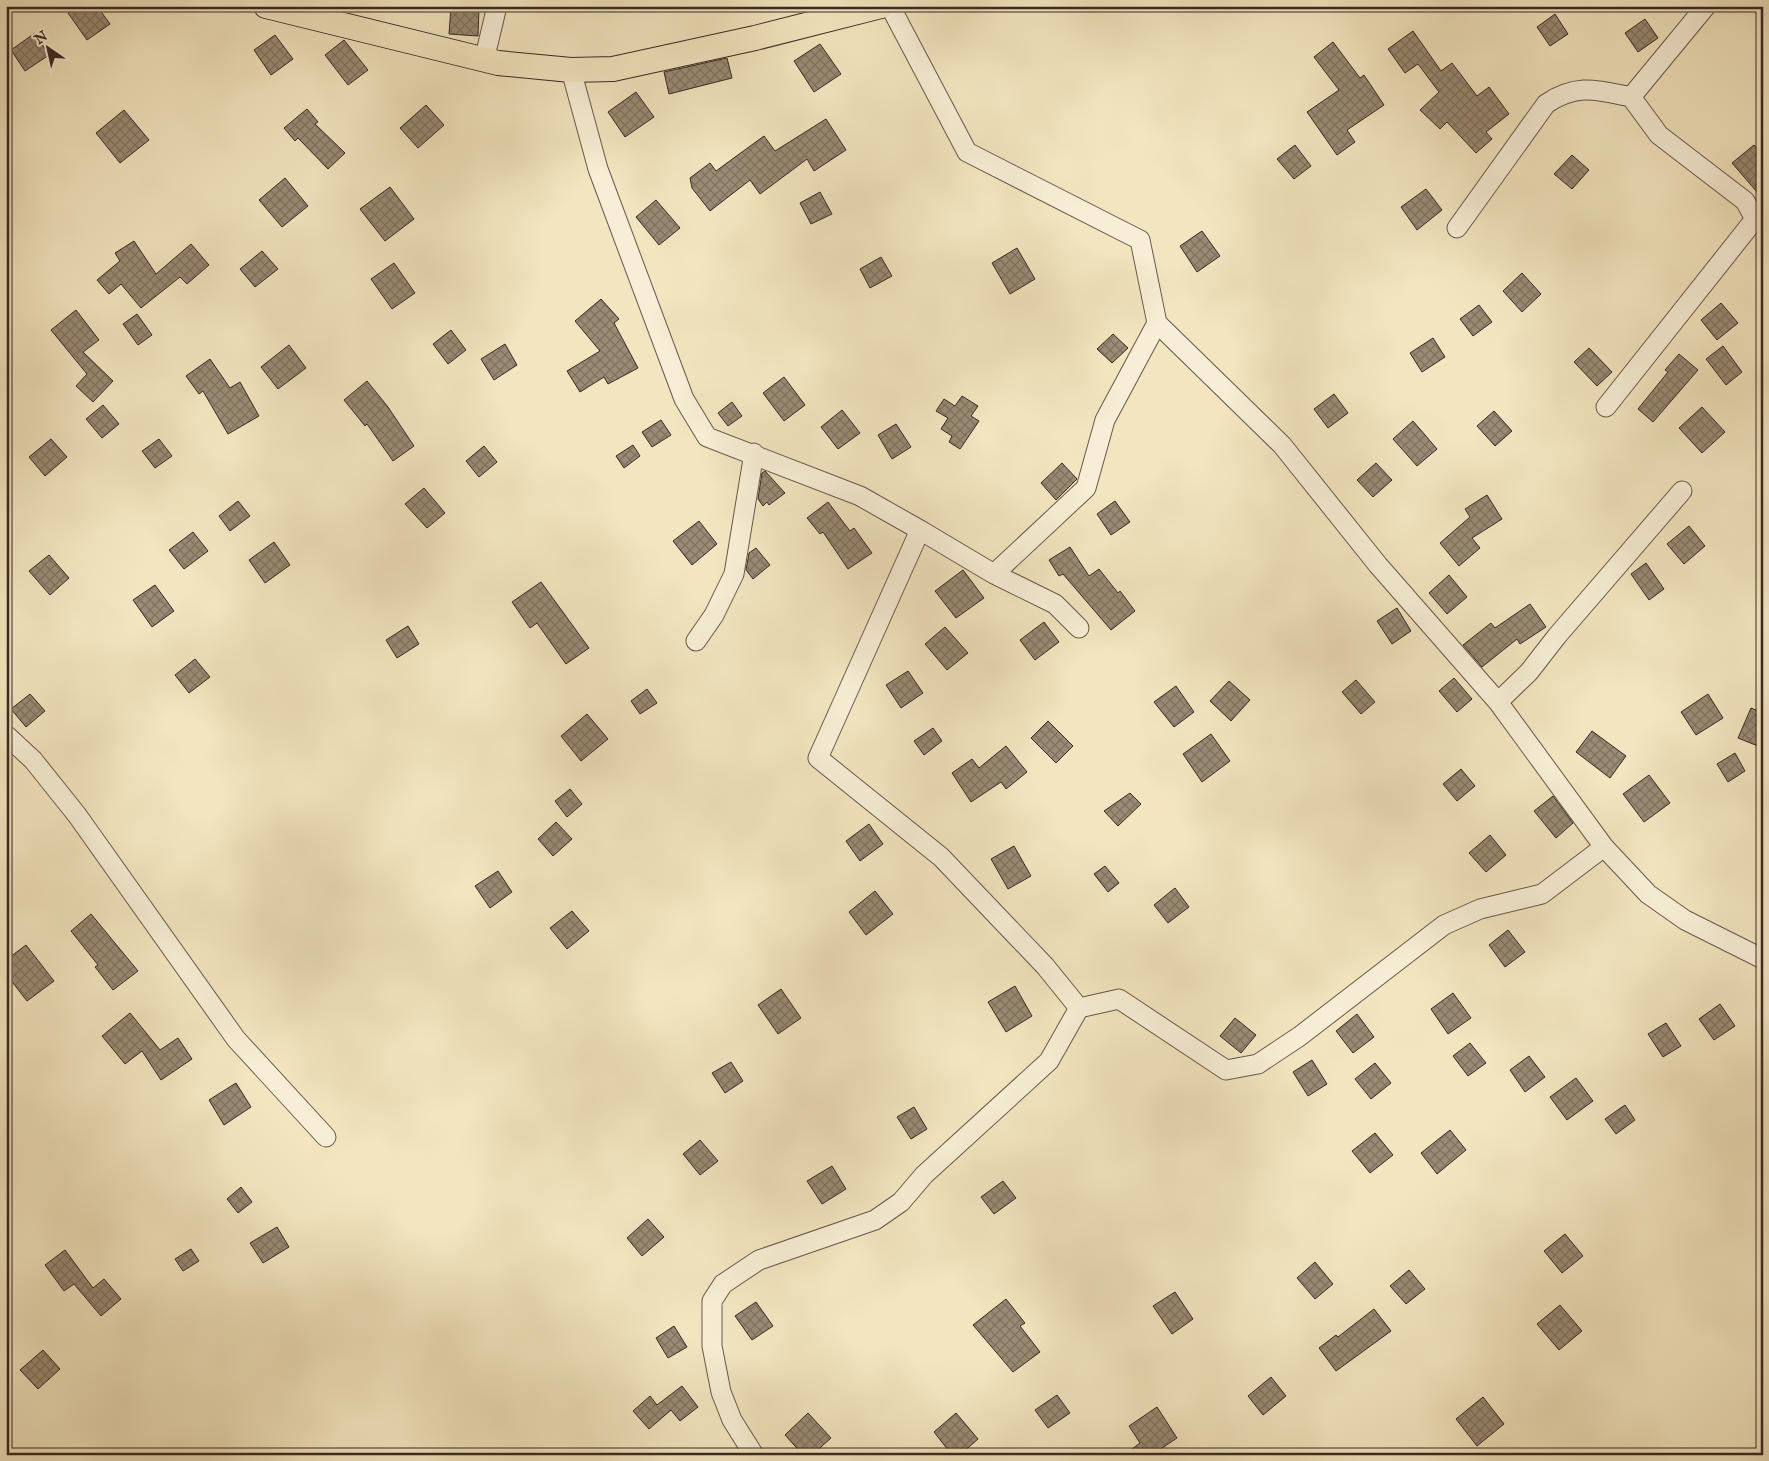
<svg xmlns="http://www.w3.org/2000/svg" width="1769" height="1461" font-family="'IM FELL English',serif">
<defs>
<pattern id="building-cross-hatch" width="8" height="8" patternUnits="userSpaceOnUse" patternTransform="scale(1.25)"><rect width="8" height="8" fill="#998b74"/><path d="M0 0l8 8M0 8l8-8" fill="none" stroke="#7e725f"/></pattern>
</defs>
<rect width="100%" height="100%" fill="#f2e5bf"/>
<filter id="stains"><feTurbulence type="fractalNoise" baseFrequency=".004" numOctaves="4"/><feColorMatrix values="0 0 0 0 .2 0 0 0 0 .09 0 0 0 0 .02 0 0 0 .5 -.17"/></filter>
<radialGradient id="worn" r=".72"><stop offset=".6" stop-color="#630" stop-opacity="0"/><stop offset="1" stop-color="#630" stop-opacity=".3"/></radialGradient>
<path fill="url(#building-cross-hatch)" stroke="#392923" d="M78 6H97L110 24 87 40 68 13Z
M451 7 479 9 478 36 449 34Z
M1555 14 1568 34 1550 46 1537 27Z
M1645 19 1658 38 1638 52 1625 33Z
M1413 31 1441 71 1452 63 1477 96 1489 87 1509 114 1486 132 1492 139 1476 153 1447 122 1440 129 1420 110 1439 92 1418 64 1405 73 1388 49Z
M35 33 49 55 25 71 11 50Z
M275 35 293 59 271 75 254 50Z
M344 40 368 70 348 85 325 55Z
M1333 42 1360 78 1364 75 1384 105 1347 130 1355 142 1337 155 1307 112 1339 90 1314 57Z
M820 44 841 74 814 92 794 61Z
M727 58 732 78 669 94 664 72Z
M636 92 654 117 625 137 608 112Z
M426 105 444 125 418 148 400 128Z
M307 109 318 122 315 124 345 153 328 169 298 138 295 141 284 128Z
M124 110 149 140 120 163 96 133Z
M826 119 846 150 814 171 807 159 760 194 750 180 710 211 692 188 690 178 710 163 716 171 764 136 775 151Z
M1295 145 1311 166 1294 179 1277 159Z
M1754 145 1763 156V199L1732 163Z
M1572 155 1589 170 1572 189 1554 174Z
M285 178 308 206 282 227 259 200Z
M390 187 414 219 385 241 360 209Z
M1426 189 1442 210 1417 230 1401 207Z
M820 192 832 214 811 224 800 203Z
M656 200 680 228 659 245 636 217Z
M1202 231 1220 256 1197 272 1180 246Z
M134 241 156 274 191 244 209 265 187 284 180 277 141 308 121 284 109 294 97 280 120 261 115 253Z
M1017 248 1035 279 1010 294 992 263Z
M262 251 278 269 255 287 240 269Z
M881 257 892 276 870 288 860 269Z
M394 263 415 293 392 309 371 279Z
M1522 273 1541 294 1522 312 1503 291Z
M601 299 619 319 614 323 638 368 608 384 604 377 580 392 567 371 600 351 575 321Z
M1721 303 1738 323 1717 340 1701 320Z
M1479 305 1492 322 1473 336 1460 319Z
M76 310 99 340 83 352 113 381 93 402 76 386 87 374 51 330Z
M137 314 152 335 138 345 123 324Z
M451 330 466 350 448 364 433 344Z
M1113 334 1128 348 1112 363 1097 349Z
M1433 338 1445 357 1422 372 1410 353Z
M505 344 517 365 494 380 481 359Z
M289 345 306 368 278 389 261 367Z
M1723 346 1742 372 1726 385 1706 359Z
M1589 348 1612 372 1597 386 1574 362Z
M1679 354 1698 370 1653 422 1638 409 1668 372 1665 370Z
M210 359 230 388 240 382 259 416 228 434 203 391 199 394 186 376Z
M784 377 805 405 784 421 763 393Z
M367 381 388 407 414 446 393 461 367 424 365 426 344 400Z
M1334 394 1348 413 1328 428 1314 409Z
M962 396 978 406 971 416 979 421 960 449 949 442 952 436 941 429 948 418 936 411 944 399 955 406Z
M732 402 742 416 728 426 718 413Z
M103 405 119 424 102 438 86 419Z
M1702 407 1725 432 1702 453 1679 428Z
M842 410 860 433 838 449 821 427Z
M1494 411 1512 431 1495 446 1477 426Z
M661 420 671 435 652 447 642 432Z
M1413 421 1437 449 1417 466 1393 439Z
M896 424 911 447 892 459 878 435Z
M51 439 67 457 45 476 29 457Z
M159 439 172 456 155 468 142 451Z
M633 445 640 456 624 468 616 456Z
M484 446 497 462 479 477 466 461Z
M1062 463 1077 479 1056 500 1041 483Z
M1376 463 1392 480 1373 497 1357 480Z
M765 471 785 493 769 505 767 502 763 506 758 499 762 473Z
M424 488 445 513 427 528 405 504Z
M1487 495 1502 519 1472 538 1480 548 1459 566 1440 543 1470 517 1465 509Z
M238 501 250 516 230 531 219 516Z
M1115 501 1130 522 1111 535 1097 514Z
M828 502 850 531 854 528 872 553 848 569 823 532 820 534 807 518Z
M699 521 717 544 692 565 673 541Z
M1689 526 1705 546 1684 564 1667 544Z
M193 532 208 551 184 569 169 550Z
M274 542 290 565 265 583 249 560Z
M1070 547 1089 576 1099 569 1118 593 1120 591 1135 611 1111 630 1063 574 1059 576 1049 560Z
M756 548 770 565 753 579 746 570 749 553Z
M49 555 69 578 50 595 29 571Z
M1646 563 1664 589 1649 600 1631 574Z
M963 570 984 598 956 618 935 591Z
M1449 575 1467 597 1447 614 1429 593Z
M541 582 589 648 566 664 537 623 530 628 512 602Z
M155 585 174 611 152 627 133 600Z
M1530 604 1546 627 1520 644 1517 639 1482 667 1463 645 1491 623 1495 628Z
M1397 608 1411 631 1392 644 1377 621Z
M1044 622 1059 642 1035 660 1020 640Z
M408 626 419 644 397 658 386 640Z
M945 627 968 653 947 670 925 644Z
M195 659 210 677 189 693 175 675Z
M908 671 923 693 901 708 886 685Z
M1454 678 1472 699 1457 712 1439 691Z
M1356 680 1375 702 1361 714 1342 692Z
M1229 681 1250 700 1231 721 1210 701Z
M1176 686 1194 712 1174 727 1154 702Z
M647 689 657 703 640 714 631 701Z
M30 694 45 711 26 727 11 709Z
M1708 694 1723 718 1696 735 1681 712Z
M1751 708 1763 713V748L1738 738Z
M587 714 608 739 581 761 561 736Z
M1048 721 1073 746 1056 763 1031 738Z
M933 728 942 741 924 755 914 741Z
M1592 731 1626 756 1610 778 1576 752Z
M1211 734 1230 761 1202 782 1183 754Z
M1006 746 1027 772 1006 789 1001 782 971 802 952 773 972 759 979 768Z
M1735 753 1745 771 1728 782 1717 764Z
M1461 769 1475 786 1457 801 1443 784Z
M1649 775 1670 803 1644 822 1623 794Z
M570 789 582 804 567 817 555 801Z
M1130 793 1141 804 1118 826 1104 811Z
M1553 796 1573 823 1556 838 1534 811Z
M556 822 572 839 553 856 538 839Z
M869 824 883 844 860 861 846 841Z
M1490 835 1506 855 1486 872 1469 853Z
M1014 846 1031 876 1008 889 991 859Z
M1105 866 1119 883 1108 892 1094 874Z
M498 871 512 892 490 908 475 886Z
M1175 888 1189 907 1168 923 1154 905Z
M875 891 893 914 866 935 849 912Z
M572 911 589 931 567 949 550 928Z
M91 914 138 971 113 990 95 967 98 965 71 931Z
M1508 930 1525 952 1505 967 1489 945Z
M26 945 54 981 27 1001 6 974V960Z
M1015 986 1032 1016 1006 1032 988 1002Z
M781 989 801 1018 778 1034 758 1005Z
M1453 993 1471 1018 1448 1034 1431 1009Z
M1720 1004 1735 1026 1714 1040 1699 1019Z
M130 1013 160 1050 178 1038 192 1059 161 1080 142 1051 125 1064 102 1036Z
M1357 1014 1374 1037 1353 1053 1336 1031Z
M1235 1018 1256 1035 1241 1053 1220 1036Z
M1666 1023 1681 1046 1663 1057 1648 1034Z
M1470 1043 1486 1063 1468 1076 1453 1056Z
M1529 1056 1545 1077 1525 1092 1510 1070Z
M1312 1060 1327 1084 1308 1096 1293 1072Z
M731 1062 743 1081 725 1093 712 1073Z
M1375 1063 1391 1083 1371 1099 1355 1079Z
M1576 1078 1593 1101 1567 1120 1550 1097Z
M236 1083 251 1107 224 1125 209 1100Z
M1625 1105 1635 1120 1616 1134 1605 1119Z
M914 1107 927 1129 911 1139 897 1117Z
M1450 1130 1466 1150 1437 1174 1421 1153Z
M1375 1133 1393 1155 1370 1173 1352 1151Z
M700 1140 718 1161 700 1175 683 1154Z
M832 1166 846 1189 822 1204 807 1181Z
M1003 1181 1016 1198 994 1214 981 1197Z
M241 1187 252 1202 238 1213 227 1199Z
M648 1219 664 1237 642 1256 627 1238Z
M277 1227 289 1247 263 1263 250 1243Z
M1565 1234 1583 1256 1562 1273 1544 1251Z
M191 1249 199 1261 183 1271 175 1259Z
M65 1250 93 1288 104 1279 121 1299 101 1316 74 1284 64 1291 45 1265Z
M1315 1262 1333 1284 1315 1299 1297 1278Z
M1409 1270 1425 1289 1406 1304 1390 1286Z
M1175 1292 1193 1319 1172 1334 1153 1306Z
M1006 1299 1025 1323 1020 1326 1040 1352 1013 1372 973 1325Z
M756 1302 773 1326 752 1340 735 1316Z
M1560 1305 1582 1331 1559 1350 1537 1324Z
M1374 1309 1391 1331 1336 1371 1319 1348 1336 1335 1338 1337Z
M674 1326 687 1347 668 1358 656 1338Z
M43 1350 60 1369 38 1389 20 1370Z
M1271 1377 1286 1396 1263 1415 1248 1396Z
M682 1386 698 1407 680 1421 671 1410 649 1429 633 1411 650 1396 657 1405Z
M1057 1395 1070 1413 1048 1428 1035 1410Z
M1483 1397 1504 1424 1477 1446 1456 1419Z
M1157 1407 1177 1438 1152 1455H1124L1140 1443 1129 1426Z
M808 1413 831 1438 812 1455H803L785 1435Z
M956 1413 978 1439 960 1455H952L934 1432Z"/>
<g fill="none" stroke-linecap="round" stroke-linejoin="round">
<g stroke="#67584a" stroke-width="21">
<path id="minor" d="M890 6 967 152 1140 240 1157 323 1105 420 1086 488 994 574 920 530 818 758 941 857 1045 966 1079 1008 1119 999 1226 1070 1258 1064 1300 1036 1444 925 1480 909 1542 894 1604 847 1648 894 1685 920 1763 959
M487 61 486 52 497 6
M571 70 598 169 684 399 707 437 860 496 920 530
M1631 97 1706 6
M1457 228 1546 104C1577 83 1597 90 1631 97L1659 135 1745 201 1755 219 1606 407
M1157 323 1282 445 1378 565 1498 702 1604 847
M994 574 1055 604 1079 628
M696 641 714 615 734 574 754 453
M1498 702 1529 672 1557 636 1682 491
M6 735 33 760 77 815 236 1039 326 1137
M754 1455 732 1420 721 1392 712 1346V1301L723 1284 759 1260 875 1220 901 1202 924 1175 1049 1061 1079 1008"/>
</g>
<g stroke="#392923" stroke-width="26">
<path id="major" d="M266 6 498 63 571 70 613 69 755 38 881 6"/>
</g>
<use href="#minor" stroke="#f7eed5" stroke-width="19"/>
<use href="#major" stroke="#f2e5bf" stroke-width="24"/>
</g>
<rect width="1769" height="1461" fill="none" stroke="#f2e5bf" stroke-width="25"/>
<rect x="8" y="8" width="1754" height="1446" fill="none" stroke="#392923" stroke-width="2.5"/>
<rect x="12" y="12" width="1744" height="1436" fill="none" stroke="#392923"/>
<g transform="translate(48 48) rotate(326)" stroke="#f7eed5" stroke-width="4" paint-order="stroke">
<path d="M0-4L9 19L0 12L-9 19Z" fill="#392923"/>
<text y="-8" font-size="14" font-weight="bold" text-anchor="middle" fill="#392923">N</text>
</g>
<rect width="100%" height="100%" filter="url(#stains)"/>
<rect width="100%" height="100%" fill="url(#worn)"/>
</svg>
